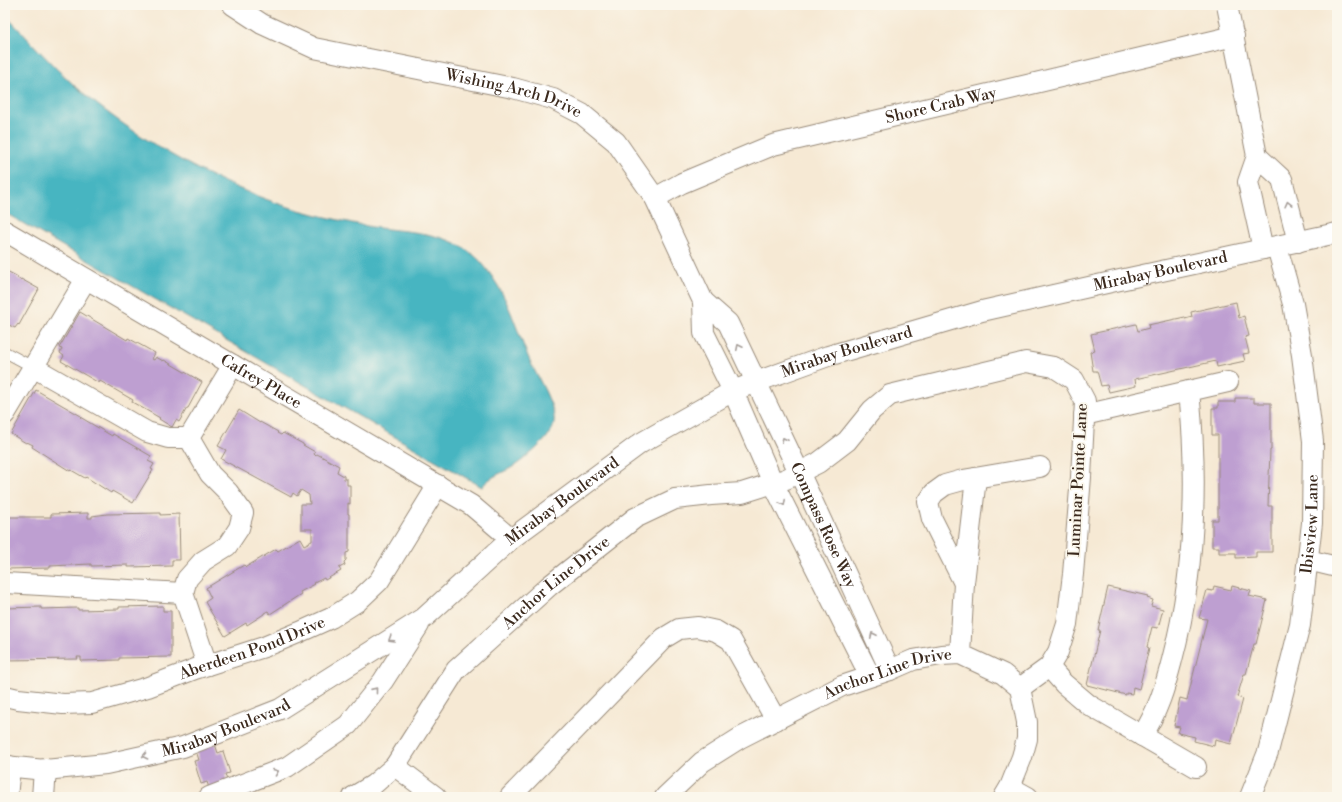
<svg xmlns="http://www.w3.org/2000/svg" width="1342" height="802" font-family="'Libre Bodoni',serif">
<rect width="100%" height="100%" fill="#fbf7ec"/>
<filter id="ink" filterUnits="userSpaceOnUse"><feTurbulence type="fractalNoise" baseFrequency=".025" numOctaves="2"/><feDisplacementMap in="SourceGraphic" scale="8" xChannelSelector="R" yChannelSelector="G"/><feConvolveMatrix kernelMatrix="1 2 1 2 8 2 1 2 1" color-interpolation-filters="sRGB"/></filter>
<filter id="wash" filterUnits="userSpaceOnUse"><feTurbulence type="fractalNoise" baseFrequency=".012" numOctaves="4" result="noise"/><feDisplacementMap in="SourceGraphic" scale="16" xChannelSelector="R" yChannelSelector="G"/><feGaussianBlur stdDeviation="0.9" result="paint"/><feColorMatrix in="noise" values="0 0 0 0 0 0 0 0 0 0 0 0 0 0 0 0 0 1.4 0 .05"/><feComposite in="paint" operator="in"/></filter>
<g filter="url(#wash)">
<rect width="100%" height="100%" fill="#f6e9d4"/>
<path fill="#46b5c1" stroke="#407070" d="M5 15C28 38 50 64 75 86 137 140 216 185 295 209 320 216 346 222 372 227 405 232 444 231 471 253 480 259 487 269 493 278 509 301 516 328 527 354 533 370 544 386 550 402 553 410 556 419 553 427 549 440 522 462 509 469 499 474 488 478 482 487L5 213Z"/>
<g id="blocks">
<path fill="#be9fd1" d="M5 270 18 277 17 278 21 280V279L39 289 19 325 18 324 15 328 9 325 6 330H5Z
M1236 302 1239 318 1244 316 1249 336 1245 337 1249 353 1243 354 1245 361 1217 367 1216 361 1135 379 1136 386 1109 392 1107 385 1101 386 1097 371H1093L1090 352 1095 351 1091 334 1136 324 1138 331 1149 328 1148 325 1185 317V319L1192 317 1191 312Z
M80 312 127 340 128 338 155 353 152 359 154 360 156 357 163 361 164 360 202 382 188 408H187L179 422 176 420 172 427 159 419 160 418 132 402 133 400 100 381 99 383 61 361 64 356 60 353 62 349 59 348Z
M36 390 81 416 80 417 112 436 113 434 151 456 148 461 154 464 151 469 153 470 133 503 112 491 111 493 86 477 85 478 71 470 70 471 32 447 33 445 27 442 26 443 11 434Z
M1235 398H1254V403H1271V450H1270L1268 506H1272V552H1256V557L1236 558V553H1219V547H1212V520H1218V435H1212V408H1218V402H1235Z
M239 410 260 423V422L278 432 277 433 281 435 283 433 303 444V445L315 452 314 454 316 456 317 454 339 466 337 472 344 476V479H347V485H350V504L348 503V514H349V552L346 553V560L344 562 345 565 339 568 341 571 325 580 324 578 314 583 315 584 300 592 301 594 270 614 268 611 264 613V614L247 625 246 623 225 636 205 602 211 598 206 588 244 565 246 567 276 549 278 551 300 538 304 545 312 541V529H301V504H310L309 495 301 490 297 496 293 493 291 497 221 459 226 450 218 446Z
M88 513V518H92V516L107 514 160 513V515L179 514 180 560H172V566L128 567V565L91 566V564L50 566V568L6 569 5 517H51V514Z
M1214 586 1231 590 1232 586 1251 591 1249 596 1267 600 1256 644H1254L1246 674H1244L1237 697 1243 699 1231 744 1215 740 1214 746 1194 741 1195 737 1178 733 1180 727 1174 726 1180 698 1187 700 1207 619 1199 618 1207 590 1213 591Z
M1108 587 1148 596 1147 598 1153 600 1151 606 1163 609 1158 628 1152 627 1147 647 1149 648 1139 689 1133 687 1132 694 1126 693V695L1087 685 1100 630H1098Z
M163 606V611H171V657L119 658V660L81 661V657H77L78 659 5 660V608L41 607V609L78 608V610L119 609V607Z
M211 732 218 753 223 751 230 773 225 774 232 796 212 797 207 782 201 784 194 761 199 760 192 739Z"/>
</g>
</g>
<g filter="url(#ink)">
<use href="#blocks" fill-opacity="0" stroke="#988a79" stroke-width="1"/>
<g fill="none" stroke-linecap="round" stroke-linejoin="round">
<g stroke="#988a79" stroke-width="12">
<path id="service" d="M5 352 33 367"/>
</g>
<g stroke="#988a79" stroke-width="22">
<g id="minor">
<path id="s1" d="M233 5 262 24 314 48 513 88 553 99 582 114 616 142 655 198 703 301"/>
<path d="M1227 5 1257 156"/>
<path id="s2" d="M655 198 682 183 773 145 1234 36"/>
<path id="s3" d="M5 231 471 505 511 539"/>
<path d="M1263 249 1248 182 1257 156 1282 179 1298 242"/>
<path d="M33 367 147 432 168 438H189"/>
<path d="M5 414 86 279"/>
<path d="M1084 415 1228 382"/>
<path d="M1308 560 1337 567"/>
<path d="M5 583 183 593"/>
<path d="M964 583 932 519 928 502 934 493 945 485 963 480 1040 467"/>
<path d="M960 654 964 583 976 478"/>
<path d="M207 665 183 593 187 579 203 561 227 546 239 528 243 513 228 492 210 474 189 438 233 365"/>
<path d="M1049 667 1064 684 1089 705 1196 767"/>
<path id="s4" d="M870 676 773 483 733 391 704 333 703 301 728 323 799 472 890 670"/>
<path id="s5" d="M5 696 18 699 63 704 92 703 148 687 195 669 264 647 300 632 331 618 358 601 379 581 438 485"/>
<path d="M1142 736C1158 711 1165 687 1172 660 1195 573 1198 480 1189 391"/>
<path id="s6" d="M5 766 45 770 106 764 183 747 280 709 424 618 511 539 641 443 733 391 756 382 828 356 982 311 1120 280 1337 233"/>
<path d="M395 766 436 797"/>
<path d="M1010 787 1028 797"/>
<path d="M209 797 287 767 348 725 383 681 419 625"/>
<path id="s7" d="M353 797 373 785 395 766 456 670 549 586 635 518 675 499 711 495 742 493 786 479 818 463 847 441 872 410 890 395 1026 362 1054 367 1074 380 1085 401 1081 477 1073 574 1067 624 1058 652 1049 667 1020 688"/>
<path d="M510 797 664 638 679 629 698 627 716 631 731 640 776 720"/>
<path id="s8" d="M665 797 702 762 740 738 842 686 890 670 913 660 941 655 960 654 1003 674 1020 688 1027 722V739L1022 757 1010 787 1004 797"/>
<path id="s9" d="M1250 797 1268 752 1300 625 1312 523 1313 441 1302 355 1293 304 1277 247"/>
</g>
</g>
<g stroke="#988a79" stroke-width="24">
<path id="tertiary" d="M6 797 9 767
M43 797 45 770"/>
</g>
<use href="#service" stroke="#fff" stroke-width="10"/>
<use href="#minor" stroke="#fff" stroke-width="20"/>
<use href="#tertiary" stroke="#fff" stroke-width="22"/>
</g>
<defs><path id="oneway-chevron" d="M-2-3.5L2.5 0L-2 3.5" fill="none" stroke-width="1.6" stroke-linecap="round" stroke-linejoin="round"/></defs>
<g stroke="#a79f9a">
<use href="#oneway-chevron" transform="translate(1288 204) rotate(-104)"/>
<use href="#oneway-chevron" transform="translate(739 347) rotate(-116)"/>
<use href="#oneway-chevron" transform="translate(784 440) rotate(-115)"/>
<use href="#oneway-chevron" transform="translate(783 503) rotate(63)"/>
<use href="#oneway-chevron" transform="translate(873 635) rotate(-115)"/>
<use href="#oneway-chevron" transform="translate(391 639) rotate(148)"/>
<use href="#oneway-chevron" transform="translate(375 690) rotate(-51)"/>
<use href="#oneway-chevron" transform="translate(145 756) rotate(167)"/>
<use href="#oneway-chevron" transform="translate(276 772) rotate(-21)"/>
</g>
</g>
<g text-anchor="middle" dominant-baseline="central" stroke-width="3.5" stroke-linejoin="round" paint-order="stroke">
<g font-size="16" fill="#3b2a1e" stroke="#fbf7ec">
<text stroke="none"><textPath href="#s1" startOffset="297">Wishing Arch Drive</textPath></text>
<text stroke="none"><textPath href="#s2" startOffset="302">Shore Crab Way</textPath></text>
<text stroke="none"><textPath href="#s6" startOffset="1284">Mirabay Boulevard</textPath></text>
<text stroke="none"><textPath href="#s6" startOffset="960">Mirabay Boulevard</textPath></text>
<text stroke="none"><textPath href="#s3" startOffset="297">Cafrey Place</textPath></text>
<text transform="translate(1078 480) rotate(-87)">Luminar Pointe Lane</text>
<text stroke="none"><textPath href="#s6" startOffset="636">Mirabay Boulevard</textPath></text>
<text stroke="none"><textPath href="#s9" startOffset="281">Ibisview Lane</textPath></text>
<text stroke="none"><textPath href="#s4" startOffset="670">Compass Rose Way</textPath></text>
<text stroke="none"><textPath href="#s7" startOffset="299">Anchor Line Drive</textPath></text>
<text stroke="none"><textPath href="#s5" startOffset="257">Aberdeen Pond Drive</textPath></text>
<text stroke="none"><textPath href="#s8" startOffset="258">Anchor Line Drive</textPath></text>
<text stroke="none"><textPath href="#s6" startOffset="227">Mirabay Boulevard</textPath></text>
</g>
</g>
<rect width="1342" height="802" fill="none" stroke="#fbf7ec" stroke-width="20"/>
</svg>
